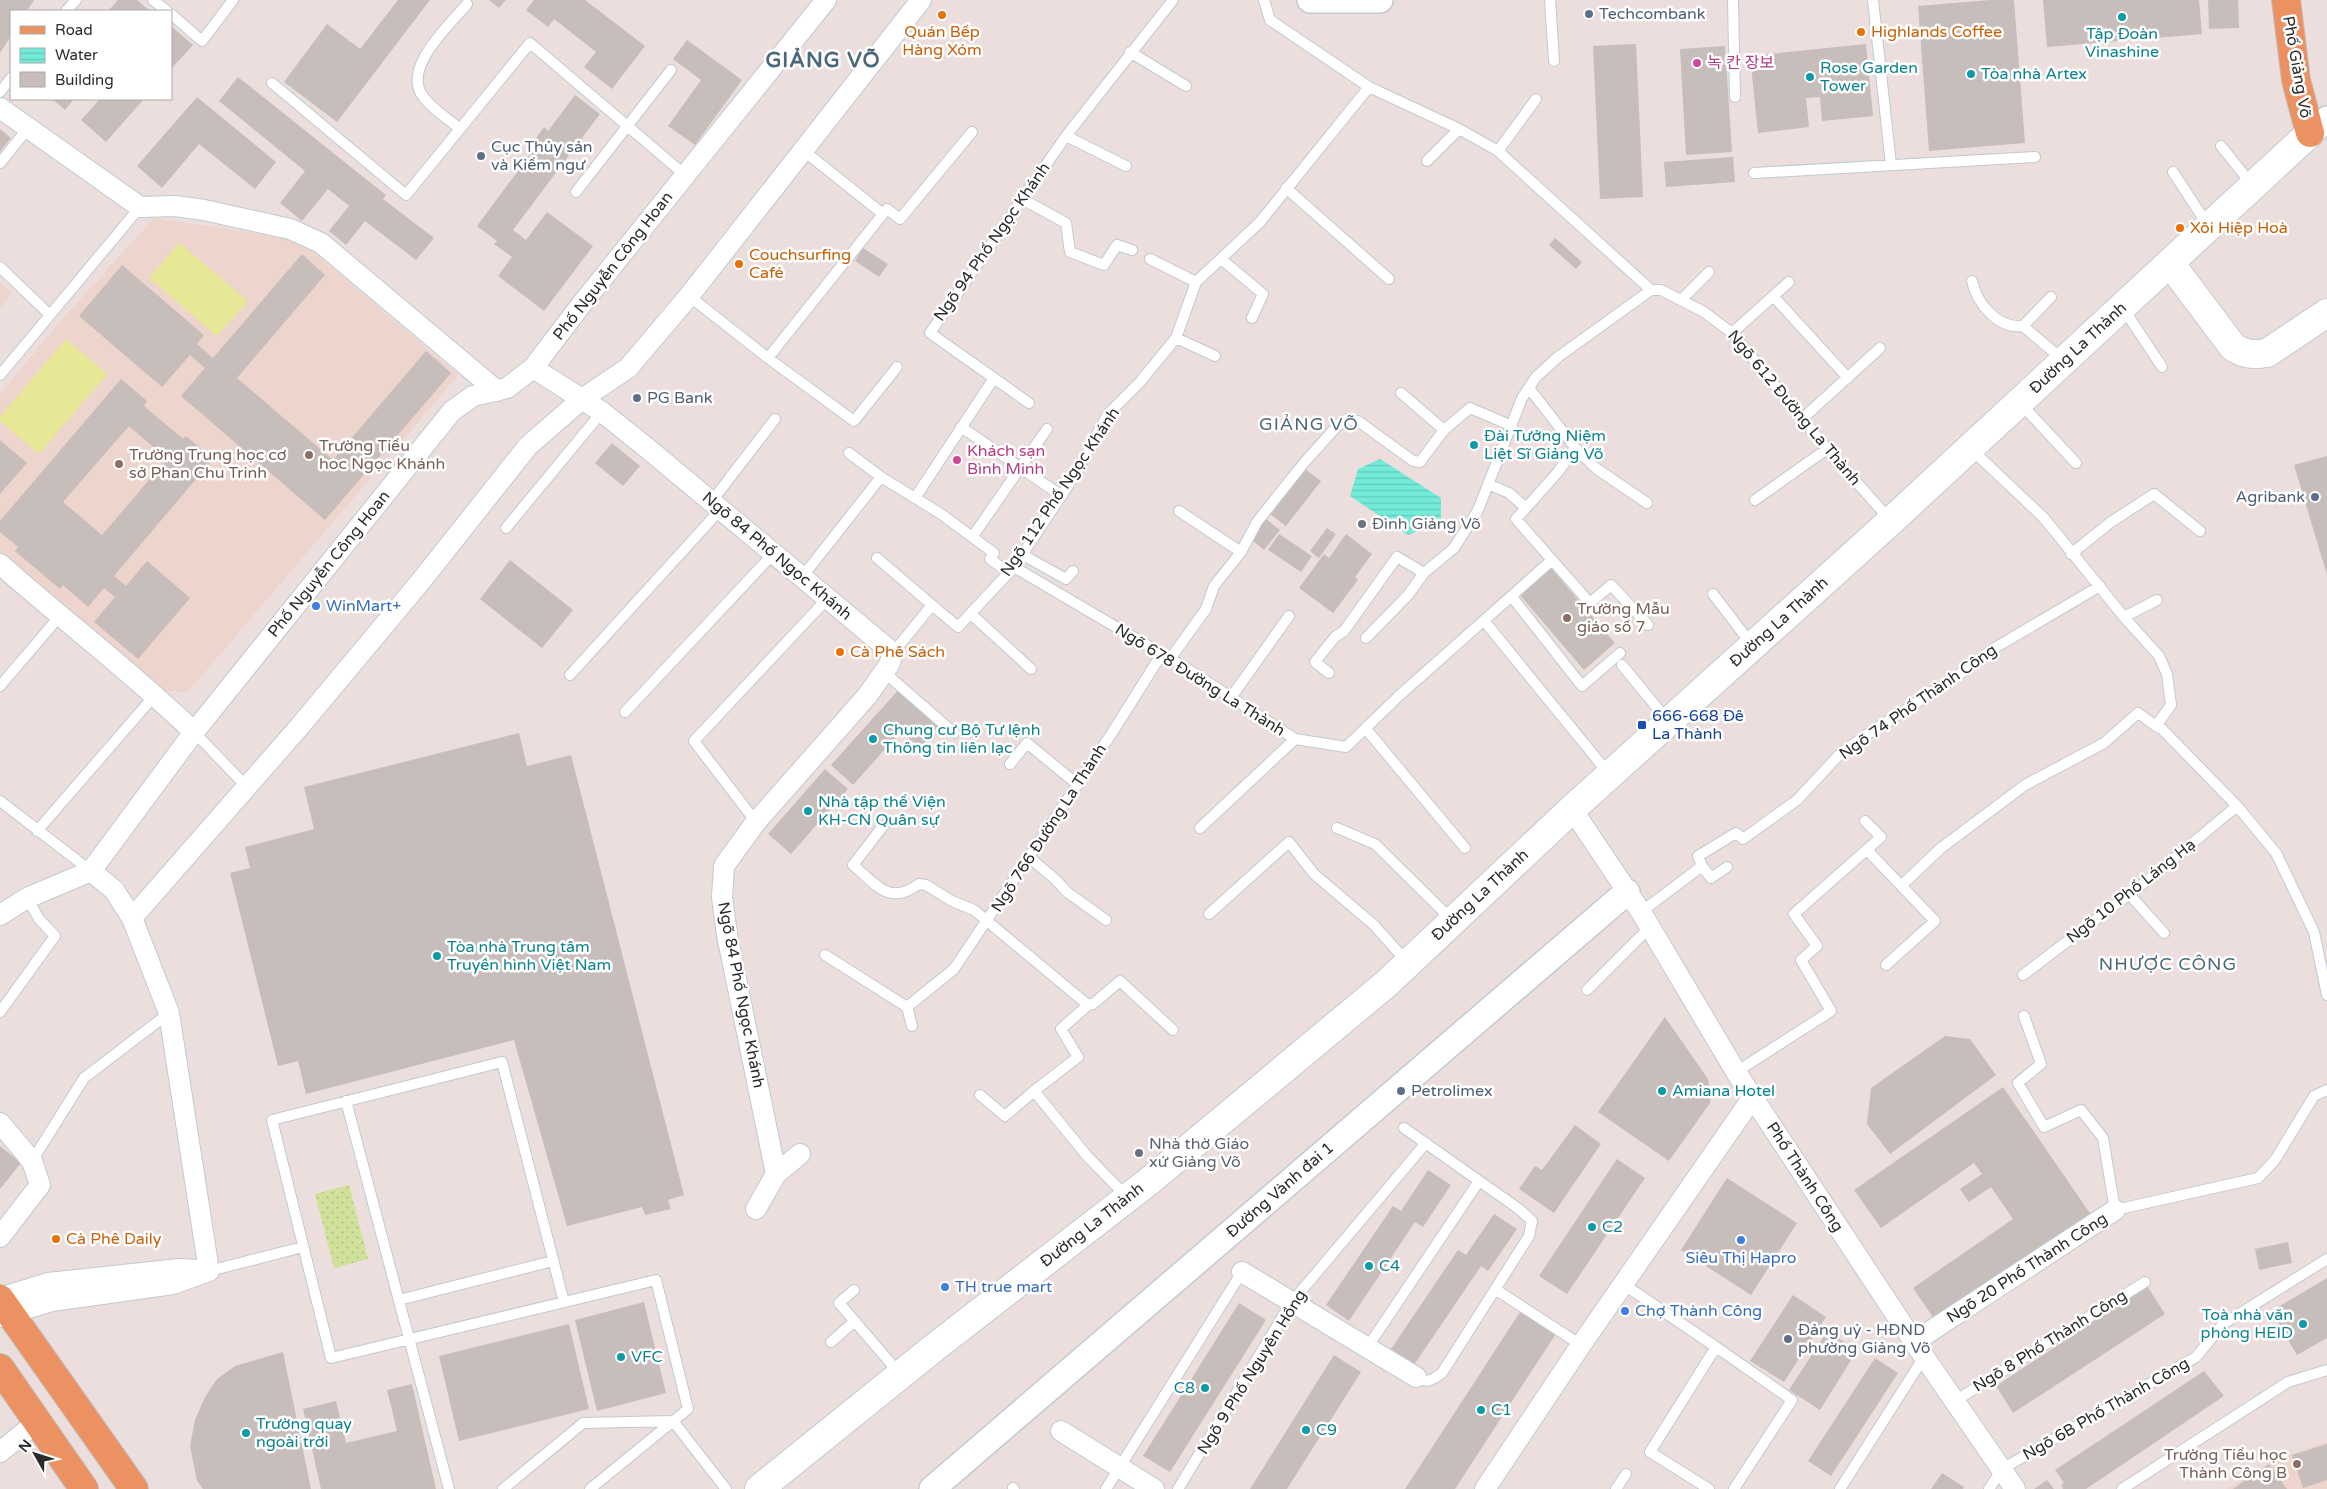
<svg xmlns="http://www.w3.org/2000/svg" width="2327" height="1489" font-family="'Varela Round','Noto Sans KR',sans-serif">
<defs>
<pattern id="grass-dots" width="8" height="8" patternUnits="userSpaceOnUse" patternTransform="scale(1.25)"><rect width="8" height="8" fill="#d0e19a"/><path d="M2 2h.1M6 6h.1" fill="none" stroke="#b3c185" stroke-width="1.8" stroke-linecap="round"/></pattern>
<pattern id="water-rules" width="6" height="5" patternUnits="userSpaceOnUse" patternTransform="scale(1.25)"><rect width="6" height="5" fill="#72ebd8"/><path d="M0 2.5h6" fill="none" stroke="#63caba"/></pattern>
</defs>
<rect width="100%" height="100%" fill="#ecdedc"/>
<path fill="#edd4cc" d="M154 218 299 240 458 375 188 692 165 691 0 551V394L65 316Z
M0 282 12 293 0 308Z
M2327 1442V1489H2226L2277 1459Z"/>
<path fill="url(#grass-dots)" d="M349 1185 368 1259 334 1268 315 1194Z"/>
<path fill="#e7e896" d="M179 243 248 301 217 336 149 278Z
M66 339 107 374 39 454 0 421V417Z"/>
<path fill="url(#water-rules)" d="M1380 459 1441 498V522L1408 535 1350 496 1358 469Z"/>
<path fill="#c7bdbb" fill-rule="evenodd" d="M0 0H34L27 11H11V36L0 53Z
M118 0H137L150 11H108Z
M398 0H430L337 122 284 82 327 24 360 49Z
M489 0H506L499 8Z
M534 0H585L645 46 612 89 584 67 596 52 554 19 548 27 526 10Z
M1990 0H2014L2025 143 1929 151 1918 6Z
M2043 0H2199L2202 34 2047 47Z
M2208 0H2238L2239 28 2209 29Z
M171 26 193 45 171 69Z
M687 40 742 80 695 145 668 126 701 80 673 59Z
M1636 44 1643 197 1600 199 1593 46Z
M1866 44 1873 116 1822 121 1820 97 1806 98 1809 127 1758 133 1750 56Z
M1725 46 1732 152 1686 155 1680 49Z
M238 77 386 195 383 199 434 238 416 260 365 221 346 245 329 231 349 206 328 189 302 221 280 203 305 171 219 101Z
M575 95 600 114 513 230 526 240 547 212 593 246 544 311 498 276 512 257 494 244 497 241 477 226 535 148 531 145 544 127 548 131Z
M197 97 276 162 255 189 199 144 162 188 137 166Z
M52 99H74L65 110Z
M100 99H144L106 142 81 120Z
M0 129 11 138 0 152Z
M1733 157 1735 182 1666 187 1664 162Z
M1555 238 1582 262 1576 269 1549 245Z
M863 248 888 264 879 277 855 261Z
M302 254 325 275 237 378 333 460 426 351 451 373 325 520 181 396 205 368 190 355 162 387 79 316 122 265 204 335 197 344 213 358Z
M121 379 147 401 144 406 183 439 186 436 213 459 114 576 126 586 147 561 190 598 138 659 94 622 115 597 104 588 88 607 63 585 60 589 15 551 18 547 0 532V521ZM129 426 167 459 102 535 63 502Z
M0 440 27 463 0 494Z
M612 443 640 466 623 486 595 463Z
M2327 456V575L2294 465Z
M1305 469 1321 481 1286 526 1270 514Z
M1266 519 1280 530 1264 550 1250 539Z
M1327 528 1336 534 1319 558 1310 551Z
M1279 534 1312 556 1301 572 1268 550Z
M1346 534 1372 554 1355 577 1358 580 1333 613 1299 588 1324 554 1329 558Z
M510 560 573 610 542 648 480 599Z
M1550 567 1615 643 1584 670 1519 594Z
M901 687 941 723 920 748 901 731 853 785 831 765Z
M519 733 527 766 571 755 684 1195 668 1200 671 1209 645 1215 642 1207 567 1226 514 1040 306 1094 298 1061 278 1066 230 873 250 868 245 847 314 829 304 787Z
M825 769 848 789 791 854 768 834Z
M1665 1017 1708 1079 1711 1095 1710 1103 1669 1161 1598 1112Z
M1945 1036 1970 1039 1996 1075 1890 1154 1867 1124 1871 1088Z
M2003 1087 2096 1222 1941 1329 1913 1288 2013 1219 1991 1187 1969 1202 1960 1189 1982 1174 1974 1163 1881 1228 1854 1190Z
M1575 1125 1601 1144 1554 1213 1519 1189 1535 1166 1542 1170Z
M0 1146 21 1163 0 1189Z
M1617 1159 1645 1178 1567 1294 1539 1276Z
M1428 1170 1451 1185 1423 1227 1415 1222 1349 1321 1326 1305 1393 1206 1401 1211Z
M1727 1178 1797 1223 1751 1295 1681 1250Z
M1494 1214 1517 1229 1488 1271 1481 1266 1414 1365 1391 1349 1458 1250 1466 1255Z
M2288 1242 2292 1263 2259 1270 2255 1249Z
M2327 1278V1338L2297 1355 2271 1311Z
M2147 1286 2165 1314 2013 1413 1996 1386Z
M1793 1295 1826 1317 1784 1382 1750 1361Z
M644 1302 666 1393 597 1411 575 1320Z
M1239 1303 1266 1320 1170 1472 1143 1456Z
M1522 1309 1557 1332 1455 1489H1405Z
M569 1324 589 1409 459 1441 439 1356Z
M1830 1333 1849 1345 1844 1352 1853 1357 1820 1410 1789 1390 1824 1336 1827 1339Z
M283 1352 311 1489H203L197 1481 190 1446 195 1420 205 1397 217 1379 235 1366Z
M1334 1355 1361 1372 1287 1489H1250Z
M1875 1358 1898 1373 1831 1476 1808 1461Z
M2204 1371 2224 1396 2086 1489H2063L2061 1485 2064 1483 2055 1470Z
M412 1384 436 1489H321L303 1409 336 1401 346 1443 397 1431 387 1390Z
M2327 1444V1480L2303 1488 2292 1455Z
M2269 1464 2287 1489H2233Z
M1942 1473 1964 1487 1963 1489H1931Z
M2047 1480 2054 1489H2034Z"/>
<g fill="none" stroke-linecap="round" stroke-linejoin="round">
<g stroke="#c0cad0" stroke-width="12">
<path id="service" d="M153 0 167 11
M1264 0 1270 20 1369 87 1459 129 1498 151 1651 290
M1550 0 1554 61
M1733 0 1735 97
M1873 0 1891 165
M66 11 76 0
M171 14 202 41 233 0
M1130 52 1186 86
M272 83 406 195 530 43 685 175
M0 92 11 78
M460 129C448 119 434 110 424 98 400 69 449 26 467 4
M1066 136 1126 166
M2221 146 2253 186
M804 151 883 214
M1498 151 1536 99
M1427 161 1459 129
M0 163 29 127
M2173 172 2209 227
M1754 173 2035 157
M1286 188 1389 279
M576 192 671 70
M1022 199 1066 223 1070 252 1104 265 1117 245 1132 250
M1150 259 1196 282
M1221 259 1263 294 1252 318
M0 267 50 315
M1972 281C1977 303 1997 329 2023 326L2051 297
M689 296 768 358 854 421 897 367
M1774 297 1848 378
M1681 300 1709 272
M2123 308 2162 367
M2023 326 2063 360
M1732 333 1789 282
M1176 338 1215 356
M768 358 887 209 900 219 972 132
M0 375 140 207
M1529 388 1577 450 1597 469 1647 503
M1401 393 1444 430
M1029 403 930 333 1066 136 1173 0
M2020 403 2076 463
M1802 419 1880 348
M961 427 1062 496
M1971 449 2044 518 2124 617 2159 656 2167 674 2171 705 2156 726 2162 729 2237 806 2276 853 2314 932 2327 995
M849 453 881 477 941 514 994 553 990 559 1009 573
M915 498 994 378
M1755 500 1827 449
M712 501 775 419
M1526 508 1558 472 1575 448
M1179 511 1241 552
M506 528 602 412
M973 536 1047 429
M2071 554 2111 522 2154 494 2200 531
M1023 555 1066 579 1073 571
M877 558 932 605
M1552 560 1590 603 1611 585 1648 625
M1014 567 1189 670 1295 739 1346 747 1401 694 1552 560 1516 519 1526 508 1509 493 1488 484
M803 576 881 477
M1713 594 1752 645
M1512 597 1582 686 1620 653
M971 614 1031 669
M2124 617 2157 600
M1485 622 1609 774
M1366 638 1408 595 1424 573
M893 653 932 605 958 627 1014 567 1075 475 1108 414 1140 382 1176 338 1196 282 1260 222 1369 87
M1170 659 1206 609 1214 586 1241 552 1257 522 1303 464 1339 424 1347 419 1358 421 1413 461 1420 462 1444 430 1470 408 1512 426
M1622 665 1668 721
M884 672 954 733
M1329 673 1315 662 1335 637 1344 631 1397 557 1424 573 1454 548 1478 510 1522 398 1536 377 1558 357 1651 290H1661L1704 312 1732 333 1827 449 1891 521
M570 675 721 509
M0 686 59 617
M1232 696 1289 616
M625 712 774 553
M1366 729 1465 848
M194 732 247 787
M1010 764 1027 743 1078 785
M0 801 91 871
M756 822 694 741 827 599
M883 826 853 865C877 885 889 906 919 884L926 885 952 901 974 910 1088 1005 1061 1029 1078 1057 1034 1091 1087 1156 1127 1197
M1200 828 1295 739
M1337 828 1375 844 1452 920
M37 831 155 695
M1867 850 1935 921 1886 965
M1030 858 1056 880 1067 892 1106 920
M1702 866 1711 878 1727 867
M1902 885 1941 848 2025 785 2104 743 2138 713 2156 726
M2129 894 2164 933
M1641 912 1702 866 1698 856 1736 833 1743 839 1797 800 1841 753 1866 735 1949 682 1993 649 2100 586
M1209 914 1289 842 1314 874 1374 925 1407 962
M825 955 907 1007
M2023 975 2153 876 2237 806
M1587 990 1650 927
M1088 1005 1093 1004 1120 981 1173 1030
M907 1007 954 969 1112 733 1161 655
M907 1007 912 1026
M0 1012 55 936 39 919 27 898
M2024 1016 2041 1064 2018 1083 2044 1127 2081 1110 2103 1138 2115 1210 2258 1178 2275 1160 2314 1096 2327 1090
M1736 1072 1831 1011 1801 960 1817 946 1794 914 1881 837 1865 821
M980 1095 1005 1116 1034 1091
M346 1101 449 1489
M1404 1128 1519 1209 1532 1221 1529 1236 1442 1373C1432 1380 1428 1384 1416 1377
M32 1161 84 1078 169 1013
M209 1271 303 1247
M1623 1284 1716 1347 1650 1452 1709 1489
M1495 1289 1581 1345
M854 1290 839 1303 900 1374
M399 1300 553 1261
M564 1302 502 1062 272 1120 331 1358 656 1280 688 1409 590 1489
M831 1342 855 1321
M1716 1347 1792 1400 1734 1489
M1367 1348 1479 1181
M1955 1401 2145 1282
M1013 1488 1014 1489
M503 1489 583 1423 673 1421 726 1489
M1106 1489 1242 1272
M1178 1489 1291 1303 1426 1143
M1616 1489 1626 1474
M1840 1489 1924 1357
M1989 1489 2002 1469 2196 1357 2223 1324 2327 1259
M2122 1489 2288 1382 2327 1370"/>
</g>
<g stroke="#c0cad0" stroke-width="22">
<path id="minor" d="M0 108 140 207 175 206 204 210 290 229 321 243 497 391
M0 564C64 621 133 673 194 732
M1572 809 1641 912 1736 1072 1914 1342 2015 1489
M91 871 114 890 132 918 169 1013 209 1271
M0 915 27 898 91 871 194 732 452 411 473 396 507 388 533 368 581 305 826 0
M132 918 300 726 421 581 528 446 582 399 533 368
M0 1123 32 1161 40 1185 0 1237
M776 1174 800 1154
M756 1209 776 1174 727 935 722 897 724 866 756 822 867 696 889 665 893 653 647 448 602 412 582 399 628 368 689 296 921 0
M1242 1272 1416 1377
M0 1298 48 1283 179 1269 197 1270
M0 1317 52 1301 173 1284 209 1271
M1914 1342 2115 1210
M1061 1431 1154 1489
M0 1452 36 1423
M1485 1489 1581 1345 1753 1097"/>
</g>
<g stroke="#c0cad0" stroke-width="28">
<path id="tertiary" d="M1310 0H1380
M2310 133 2327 119
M932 1489 1627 892"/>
</g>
<g stroke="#c0cad0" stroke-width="30">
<path id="secondary" d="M2170 263 2233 347C2245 355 2254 355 2267 353L2327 313
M759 1489 935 1347 1148 1182 1386 984 1572 809 1891 521 2310 133"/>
</g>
<g stroke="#bfbfbf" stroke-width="30">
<path id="primary" d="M2286 0 2296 80 2310 133
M0 1299 134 1489
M0 1368 84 1489"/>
</g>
<use href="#service" stroke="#fff" stroke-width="10"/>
<use href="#minor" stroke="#fff" stroke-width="20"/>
<use href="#tertiary" stroke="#fff" stroke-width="25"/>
<use href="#secondary" stroke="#fff" stroke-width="28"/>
<use href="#primary" stroke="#ec9161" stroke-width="28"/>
</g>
<g fill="#5c6f8a" stroke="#fff" stroke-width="2">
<circle cx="1589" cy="14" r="5"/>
<circle cx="481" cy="156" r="5"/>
<circle cx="637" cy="398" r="5"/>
<circle cx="2315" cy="497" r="5"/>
<circle cx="1401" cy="1091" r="5"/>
<circle cx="1788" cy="1339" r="5"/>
</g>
<g fill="#e8710a" stroke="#fff" stroke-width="2">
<circle cx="942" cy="15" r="5"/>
<circle cx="1861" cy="32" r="5"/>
<circle cx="2180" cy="228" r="5"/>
<circle cx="739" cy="264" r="5"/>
<circle cx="840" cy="652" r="5"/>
<circle cx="56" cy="1239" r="5"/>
</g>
<g fill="#0f9aa8" stroke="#fff" stroke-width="2">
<circle cx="2122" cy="17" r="5"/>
<circle cx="1971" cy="74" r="5"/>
<circle cx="1810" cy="77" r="5"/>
<circle cx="1474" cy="445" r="5"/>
<circle cx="873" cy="739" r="5"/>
<circle cx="808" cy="811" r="5"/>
<circle cx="437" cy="956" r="5"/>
<circle cx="1662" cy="1091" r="5"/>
<circle cx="1592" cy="1227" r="5"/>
<circle cx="1369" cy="1266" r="5"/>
<circle cx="2303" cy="1324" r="5"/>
<circle cx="621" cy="1357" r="5"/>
<circle cx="1205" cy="1388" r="5"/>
<circle cx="1481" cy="1410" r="5"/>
<circle cx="1306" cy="1430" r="5"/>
<circle cx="246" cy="1433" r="5"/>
</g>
<g fill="#d1479c" stroke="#fff" stroke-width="2">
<circle cx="1697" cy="63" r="5"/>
<circle cx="957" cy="460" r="5"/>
</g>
<g fill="#8d6e63" stroke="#fff" stroke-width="2">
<circle cx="309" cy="455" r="5"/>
<circle cx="119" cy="464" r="5"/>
<circle cx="1567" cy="618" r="5"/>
<circle cx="2297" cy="1464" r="5"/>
</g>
<g fill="#6b7280" stroke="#fff" stroke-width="2">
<circle cx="1362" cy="524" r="5"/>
<circle cx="1139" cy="1153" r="5"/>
</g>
<g fill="#3f7fe0" stroke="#fff" stroke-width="2">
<circle cx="316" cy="606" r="5"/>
<circle cx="1741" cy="1240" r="5"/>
<circle cx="945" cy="1287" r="5"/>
<circle cx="1625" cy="1311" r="5"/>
</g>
<rect fill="#1a4fb4" stroke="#fff" stroke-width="2" x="1637" y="720" width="10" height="10" rx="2.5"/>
<g text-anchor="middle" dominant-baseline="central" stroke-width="5" stroke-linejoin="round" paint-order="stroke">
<g font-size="16" fill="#4e5e75" stroke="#fff" text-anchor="start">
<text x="1599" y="14">Techcombank</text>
<text x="491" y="147">Cục Thủy sản<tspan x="491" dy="18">và Kiểm ngư</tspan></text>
<text x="647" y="398">PG Bank</text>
<text x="2305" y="497" text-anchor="end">Agribank</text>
<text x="1411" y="1091">Petrolimex</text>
<text x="1798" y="1330">Đảng uỷ - HĐND<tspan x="1798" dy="18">phường Giảng Võ</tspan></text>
</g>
<g font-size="16" fill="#c56008" stroke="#fff" text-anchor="start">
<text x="942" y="32" text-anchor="middle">Quán Bếp<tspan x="942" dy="18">Hàng Xóm</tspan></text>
<text x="1871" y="32">Highlands Coffee</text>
<text x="2190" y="228">Xôi Hiệp Hoà</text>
<text x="749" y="255">Couchsurfing<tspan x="749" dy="18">Café</tspan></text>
<text x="850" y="652">Cà Phê Sách</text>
<text x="66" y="1239">Cà Phê Daily</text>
</g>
<g font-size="16" fill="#0d838f" stroke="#fff" text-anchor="start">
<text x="2122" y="34" text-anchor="middle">Tập Đoàn<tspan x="2122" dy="18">Vinashine</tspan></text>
<text x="1820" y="68">Rose Garden<tspan x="1820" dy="18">Tower</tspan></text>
<text x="1981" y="74">Tòa nhà Artex</text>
<text x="1484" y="436">Đài Tưởng Niệm<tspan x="1484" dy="18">Liệt Sĩ Giảng Võ</tspan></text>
<text x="883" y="730">Chung cư Bộ Tư lệnh<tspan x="883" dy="18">Thông tin liên lạc</tspan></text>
<text x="818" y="802">Nhà tập thể Viện<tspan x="818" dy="18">KH-CN Quân sự</tspan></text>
<text x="447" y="947">Tòa nhà Trung tâm<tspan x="447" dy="18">Truyền hình Việt Nam</tspan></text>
<text x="1672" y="1091">Amiana Hotel</text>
<text x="1602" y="1227">C2</text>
<text x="1379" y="1266">C4</text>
<text x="2293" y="1315" text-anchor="end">Toà nhà văn<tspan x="2293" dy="18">phòng HEID</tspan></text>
<text x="631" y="1357">VFC</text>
<text x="1195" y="1388" text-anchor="end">C8</text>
<text x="1491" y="1410">C1</text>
<text x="256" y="1424">Trường quay<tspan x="256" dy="18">ngoài trời</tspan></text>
<text x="1316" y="1430">C9</text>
</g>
<g font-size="16" fill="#b23c85" stroke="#fff" text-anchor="start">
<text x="1707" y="63">녹 칸 장보</text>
<text x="967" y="451">Khách sạn<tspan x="967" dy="18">Bình Minh</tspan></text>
</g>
<g font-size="16" fill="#2a2a2a" stroke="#fff">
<text transform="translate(2297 67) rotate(80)">Phố Giảng Võ</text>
<text transform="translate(992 242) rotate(-55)">Ngõ 94 Phố Ngọc Khánh</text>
<text transform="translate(613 266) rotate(-52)">Phố Nguyễn Công Hoan</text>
<text transform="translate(2078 348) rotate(-43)">Đường La Thành</text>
<text transform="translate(1794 408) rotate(50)">Ngõ 612 Đường La Thành</text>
<text transform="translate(1060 492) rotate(-56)">Ngõ 112 Phố Ngọc Khánh</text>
<text transform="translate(777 556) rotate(40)">Ngõ 84 Phố Ngọc Khánh</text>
<text transform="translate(329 564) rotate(-51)">Phố Nguyễn Công Hoan</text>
<text transform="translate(1779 622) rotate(-42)">Đường La Thành</text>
<text transform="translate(1200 680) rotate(32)">Ngõ 678 Đường La Thành</text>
<text transform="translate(1918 702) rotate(-35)">Ngõ 74 Phố Thành Công</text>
<text transform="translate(1049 828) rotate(-57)">Ngõ 766 Đường La Thành</text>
<text transform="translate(2131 891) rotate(-38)">Ngõ 10 Phố Láng Hạ</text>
<text transform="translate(1480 895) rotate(-43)">Đường La Thành</text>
<text transform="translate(741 995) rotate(79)">Ngõ 84 Phố Ngọc Khánh</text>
<text transform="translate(1805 1177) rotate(57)">Phố Thành Công</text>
<text transform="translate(1280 1190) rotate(-41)">Đường Vành đai 1</text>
<text transform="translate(1092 1225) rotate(-38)">Đường La Thành</text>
<text transform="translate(2027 1268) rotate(-33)">Ngõ 20 Phố Thành Công</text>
<text transform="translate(2050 1341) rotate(-32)">Ngõ 8 Phố Thành Công</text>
<text transform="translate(1252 1372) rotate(-58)">Ngõ 9 Phố Nguyên Hồng</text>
<text transform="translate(2106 1409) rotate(-30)">Ngõ 6B Phố Thành Công</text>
</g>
<g font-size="16" fill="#785e54" stroke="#fff" text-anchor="start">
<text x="319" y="446">Trường Tiểu<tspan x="319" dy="18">hoc Ngọc Khánh</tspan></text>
<text x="129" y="455">Trường Trung học cơ<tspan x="129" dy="18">sở Phan Chu Trinh</tspan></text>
<text x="1577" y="609">Trường Mẫu<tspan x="1577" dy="18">giáo số 7</tspan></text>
<text x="2287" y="1455" text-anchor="end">Trường Tiểu học<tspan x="2287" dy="18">Thành Công B</tspan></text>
</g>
<g font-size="16" fill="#5b616d" stroke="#fff" text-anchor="start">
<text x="1372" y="524">Đình Giảng Võ</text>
<text x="1149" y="1144">Nhà thờ Giáo<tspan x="1149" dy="18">xứ Giảng Võ</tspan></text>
</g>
<g font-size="16" fill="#366cbe" stroke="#fff" text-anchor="start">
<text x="326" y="606">WinMart+</text>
<text x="1741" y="1258" text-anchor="middle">Siêu Thị Hapro</text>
<text x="955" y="1287">TH true mart</text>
<text x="1635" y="1311">Chợ Thành Công</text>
</g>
<g font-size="16" fill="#164399" stroke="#fff" text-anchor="start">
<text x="1652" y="716">666-668 Đê<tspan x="1652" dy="18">La Thành</tspan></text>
</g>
<g font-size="18" letter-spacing="1" fill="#4c6779" stroke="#fff">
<text x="1309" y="424">GIẢNG VÕ</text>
<text x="2168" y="964">NHƯỢC CÔNG</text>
</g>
<g font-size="21" font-weight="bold" letter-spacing="1" fill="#4c6779" stroke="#fff">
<text x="823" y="60">GIẢNG VÕ</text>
</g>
</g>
<rect x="10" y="10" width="162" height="90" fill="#ffffff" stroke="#aaaaaa"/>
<rect x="20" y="26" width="25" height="8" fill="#ec9161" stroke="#aaaaaa"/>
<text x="55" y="35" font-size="15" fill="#2a2a2a">Road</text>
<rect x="20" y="48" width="25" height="15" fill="url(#water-rules)" stroke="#aaaaaa"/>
<text x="55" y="60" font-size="15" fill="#2a2a2a">Water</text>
<rect x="20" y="72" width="25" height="15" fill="#c7bdbb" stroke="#aaaaaa"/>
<text x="55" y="85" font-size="15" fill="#2a2a2a">Building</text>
<g transform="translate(35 1454) rotate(309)" stroke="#ffffff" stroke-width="4" paint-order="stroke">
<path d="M0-4L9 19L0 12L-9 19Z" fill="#2a2a2a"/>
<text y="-8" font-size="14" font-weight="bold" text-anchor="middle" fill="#2a2a2a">N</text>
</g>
</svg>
